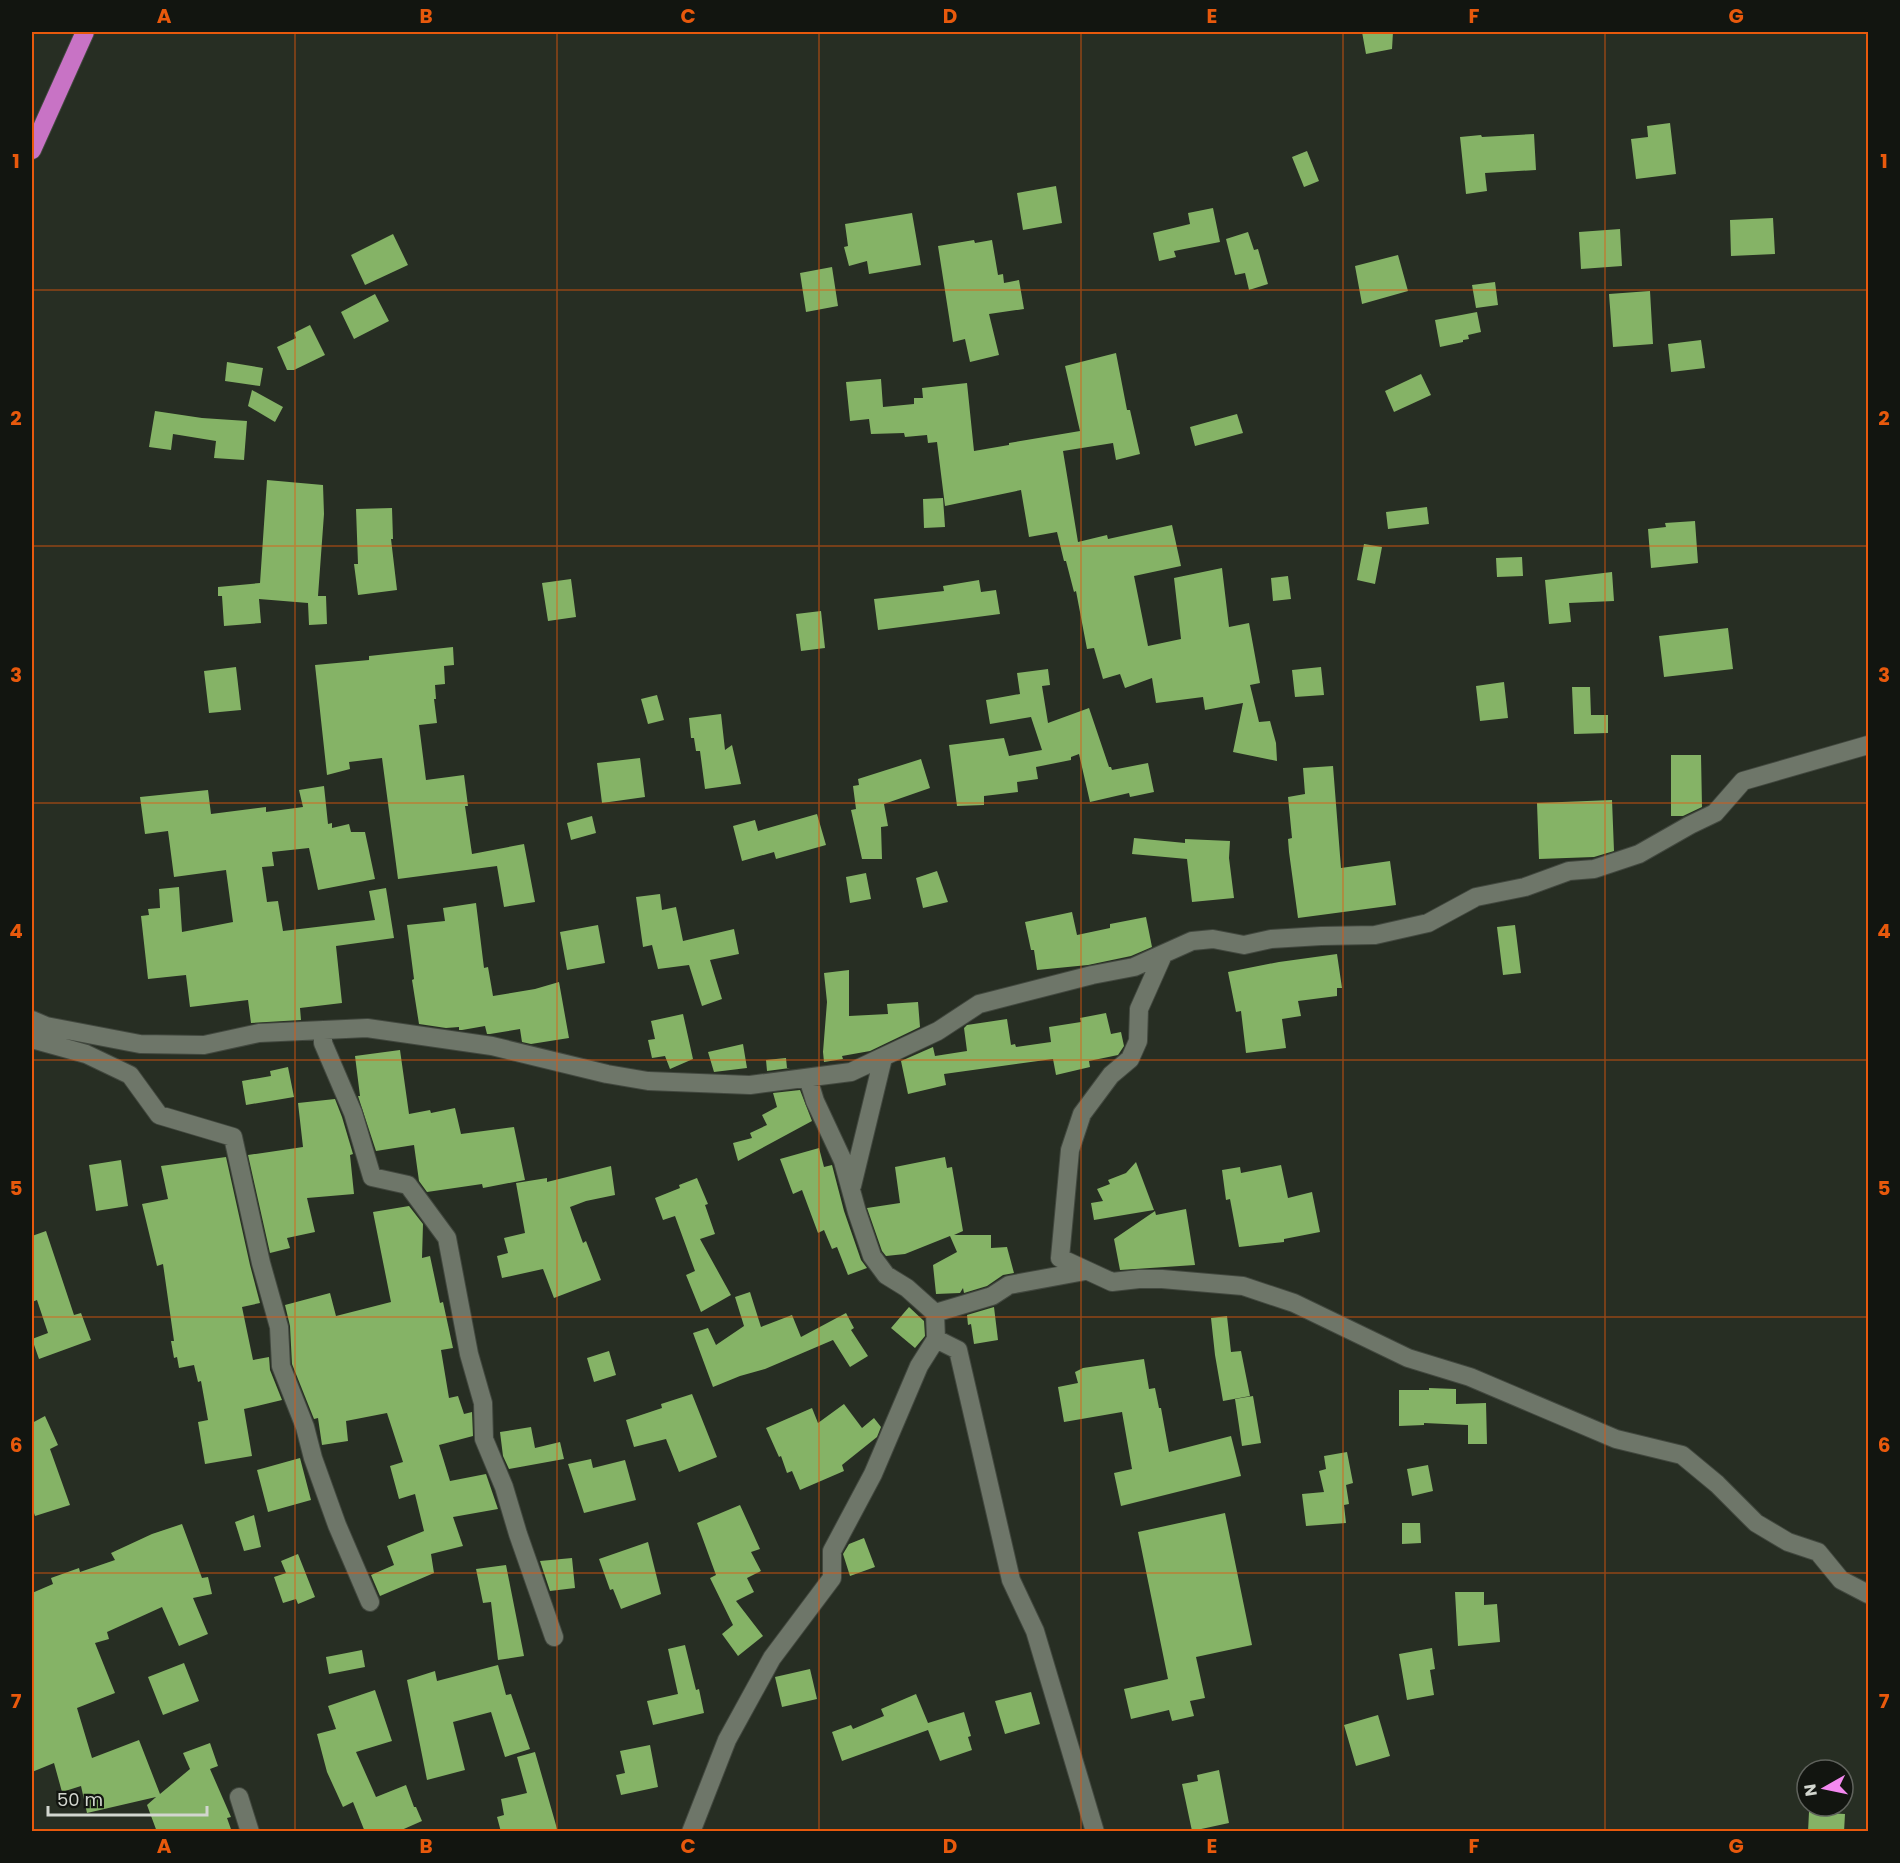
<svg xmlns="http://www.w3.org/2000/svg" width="1900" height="1863" font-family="Poppins,sans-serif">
<rect width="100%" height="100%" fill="#272e23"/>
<path fill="#85b366" d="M1362 32H1393L1392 49 1366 54Z
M1670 123 1676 174 1636 179 1631 139 1648 137 1647 126Z
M1534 134 1536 170 1485 173 1487 191 1466 194 1460 137 1481 135 1482 137Z
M1307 151 1319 181 1304 187 1292 157Z
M1056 186 1062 223 1023 230 1017 193Z
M1213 208 1220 242 1174 251 1176 257 1159 261 1153 233 1190 224 1188 213Z
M912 213 921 265 869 274 867 261 849 266 844 247 848 246 845 224Z
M1773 218 1775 254 1731 256 1730 220Z
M1620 229 1622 266 1581 269 1579 232Z
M1248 232 1254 250 1258 249 1268 284 1249 290 1245 273 1235 275 1226 239Z
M393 234 408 265 365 285 351 255Z
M974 240 975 243 992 240 998 275 1003 274 1004 283 1019 280 1024 309 989 314 999 355 970 362 965 339 953 342 938 246Z
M1398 255 1408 291 1362 304 1355 266Z
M832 267 838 306 806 312 800 273Z
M1495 282 1498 305 1476 308 1472 285Z
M1650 291 1653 344 1613 347 1609 294Z
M375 294 389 321 354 339 341 312Z
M1477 312 1481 332 1468 335 1469 339 1463 340V342L1440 347 1435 320Z
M310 325 325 355 294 370H287L277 347 296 338 294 333Z
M1701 340 1705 368 1671 372 1668 344Z
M1116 353 1127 410H1130L1140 454 1116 460 1113 443 1063 451 1078 542 1107 535 1108 539 1172 525 1181 566 1134 576 1148 646 1181 639 1174 578 1222 568 1229 627 1249 623 1260 683 1250 685 1259 722 1270 721 1276 743 1277 761 1233 752 1243 703 1205 710 1203 697 1156 703 1152 678 1125 688 1120 674 1103 679 1094 648 1087 649 1076 591 1074 592 1066 561H1064L1057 532 1029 537 1021 490 945 506 937 442 928 443 927 435 905 437 904 433 871 434 869 419 850 421 846 382 881 379 883 407 914 404V398H923L922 388 967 383 974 451 1009 445V443L1080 431 1065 366Z
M227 362 263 368 260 386 225 381Z
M1421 374 1431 395 1394 412 1385 391Z
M252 390 283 407 275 422 248 406Z
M155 411 202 418 247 421 244 460 214 458 216 441 173 434 171 450 149 447Z
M1237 414 1243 433 1195 446 1190 427Z
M267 480 323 485 324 514 318 596H326L327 624 309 625 308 603 259 599 261 623 224 626 222 596H218V587L260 583Z
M943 498 945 527 924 528 923 499Z
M1427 507 1429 524 1388 529 1386 512Z
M392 508 393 539H391L397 590 358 595 354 564H358L356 509Z
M1695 521 1698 563 1651 568 1648 529 1666 527 1665 523Z
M1364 544 1382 547 1375 584 1357 580Z
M1522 557 1523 576 1497 577 1496 558Z
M1612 572 1614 601 1569 603 1571 622 1549 624 1545 580Z
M1288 576 1291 599 1273 601 1271 578Z
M571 579 576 617 548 621 542 583Z
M979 580 981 592 996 590 1000 614 878 630 874 599 944 591 943 586Z
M821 611 825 648 801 651 796 614Z
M1728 628 1733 669 1664 677 1659 636Z
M453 647 454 665 444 666 445 684 435 685 436 699H434L437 723 419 725 426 780 464 775 468 806H465L472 854 524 844 535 902 504 907 497 866 398 879 382 758 349 762 350 769 327 775 315 665 369 660V656Z
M236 667 241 710 209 713 204 671Z
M1321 667 1324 695 1295 697 1292 670Z
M1048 669 1050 685 1042 686 1048 723 1089 708 1109 767H1111L1112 770 1148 763 1154 792 1130 797 1129 793 1090 802 1079 754 1071 757V760L1036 767 1038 779 1017 782 1018 792 984 796V805L957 806 949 745 1004 738 1009 756 1042 750 1031 717 990 724 986 700 1020 694 1017 673Z
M1504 682 1508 718 1480 721 1476 686Z
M1572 687H1590L1591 715H1608V733L1574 734Z
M657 695 664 720 648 724 641 699Z
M721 714 725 750 732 745 741 784 705 789 700 751H696L694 738H691L689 718Z
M1671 755H1701L1702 807 1683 816H1671Z
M640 758 645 797 602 803 597 763Z
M921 759 930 788 884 804 888 826 881 827 882 859H862L851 810 856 809 853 786 859 785 858 779Z
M1333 766 1341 868 1390 861 1396 905 1298 918 1289 852 1288 839 1292 838 1288 797 1305 794 1303 768Z
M324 786 328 824 332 823V828L349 824 351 832H365L375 879 318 890 309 848 272 852 274 866 262 867 267 902 278 901 283 931 375 920 369 891 386 888 394 938 336 946 342 1003 300 1008 301 1020 251 1023 248 1000 190 1007 186 975 148 979 141 916 149 915 148 909 160 908 159 889 179 887 182 932 233 922 226 870 174 877 168 831 145 834 140 797 208 790 211 814 266 807V812L303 807 299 790Z
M1612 800 1614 851 1594 857 1539 859 1537 803Z
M817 814 826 845 776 859 774 852 742 861 733 826 755 820 758 831Z
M592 816 596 833 571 840 567 823Z
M1134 838 1185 843V839L1230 841 1229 858 1234 898 1192 902 1187 859 1132 854Z
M937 871 948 902 923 908 916 878Z
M866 873 871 899 850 903 846 877Z
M660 894 662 910 676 907 683 941 734 929 739 954 710 960 722 999 702 1006 689 965 658 969 652 945 643 947 636 897Z
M476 903 484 968 488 967 493 996 535 989 559 982 569 1038 531 1044 522 1042 520 1029 490 1034H487L485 1026 462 1030H459V1027L446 1028 419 1024 412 980 414 979 407 925 445 921 443 908Z
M1072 912 1077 935 1110 928V924L1146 917 1152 947 1131 956 1088 965 1037 970 1034 950H1031L1025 922Z
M598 925 605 963 567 970 560 932Z
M1515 925 1521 973 1503 975 1497 927Z
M1337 954 1342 988H1337V996L1298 1001 1301 1016 1282 1019 1286 1048 1246 1053 1241 1011 1236 1012 1228 972 1279 962Z
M849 970V1016L888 1014 887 1004 918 1002 920 1027 870 1051 842 1056 843 1059 824 1062 823 1052 827 1002 824 973Z
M1106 1013 1111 1034 1121 1032 1124 1046 1118 1055 1089 1061 1090 1067 1056 1075 1053 1059 944 1074 946 1085 908 1094 901 1061 933 1047 935 1056 967 1051 964 1028 967 1025 1007 1019 1011 1045 1015 1044 1016 1047 1051 1042 1049 1027 1081 1022 1080 1018Z
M683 1014 693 1059 670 1069 665 1056 652 1058 648 1040 655 1039 651 1021Z
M743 1044 747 1068 714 1072 708 1052Z
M400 1050 409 1114 430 1110 431 1113 455 1108 461 1134 514 1127 525 1180 483 1188 482 1184 427 1192 419 1181 414 1145 376 1151 358 1096H360L355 1056Z
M786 1058 787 1068H790L767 1071 766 1060Z
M288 1067 294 1097 246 1105 242 1081 271 1076 270 1071Z
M800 1090 812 1121 738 1161 733 1143 752 1138 750 1133 767 1125 762 1115 777 1107 773 1093Z
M335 1099 342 1117 353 1154 350 1155 354 1194 307 1198 315 1232 287 1238 290 1248 270 1253 248 1155 303 1147 298 1103Z
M819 1148 824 1167 832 1165 844 1211 861 1260 867 1268 848 1275 837 1247 832 1249 824 1230 818 1233 802 1190 793 1194 780 1159Z
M226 1157 250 1265 260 1303 242 1307 253 1360 269 1357 270 1370 282 1400 244 1409 252 1456 205 1464 198 1422 208 1420 201 1381 198 1382 194 1365 179 1368 177 1357 174 1358 171 1341H174L163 1264 157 1266 142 1204 168 1199 161 1166Z
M945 1157 947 1168 952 1167 963 1231 954 1235H991V1248L1007 1247 1014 1273 1003 1275 987 1286 964 1293 963 1288 960 1293 936 1294 933 1265 957 1252 950 1236 905 1254 886 1256 882 1251 867 1208 900 1203 895 1167Z
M121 1160 128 1206 96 1211 89 1165Z
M1136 1162 1154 1210 1094 1220 1091 1203 1103 1201 1097 1189 1110 1184 1108 1180 1126 1173Z
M1281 1165 1288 1198 1312 1192 1320 1232 1284 1239V1242L1239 1247 1230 1199 1226 1200 1222 1170 1240 1167 1241 1173Z
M611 1166 615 1195 586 1201 570 1207 583 1243 586 1241 601 1280 554 1298 543 1269 502 1278 497 1256 508 1253 504 1238 525 1233 516 1183 547 1178V1182Z
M697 1178 708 1204 705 1205 715 1234 700 1239 731 1295 701 1312 686 1275 695 1271 675 1216 663 1220 655 1198 680 1188 679 1185Z
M409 1206 423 1224 422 1258 430 1256 440 1303 443 1302 453 1348 441 1350 449 1398 458 1396 464 1414 472 1412 473 1436 439 1445 450 1481 486 1474 498 1509 453 1517 463 1546 431 1554 434 1573 380 1596 371 1575 394 1565 387 1546 424 1531 415 1494 399 1499 390 1466 403 1462 387 1413 346 1421 348 1441 322 1445 318 1418 314 1419 292 1364 290 1326 285 1305 330 1293 336 1316 391 1302 373 1212Z
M1186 1209 1195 1265 1120 1270 1114 1239 1155 1211 1156 1215Z
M46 1231 74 1315 81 1313 91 1340 39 1359 32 1339 48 1333 37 1300 32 1302V1236Z
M750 1292 761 1327 792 1315 801 1337 846 1313 854 1328 851 1330 868 1356 850 1367 833 1340 765 1369 740 1376 713 1387 693 1333 708 1328 716 1345 744 1326 735 1297Z
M909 1307 924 1321 925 1336 915 1348 891 1328Z
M994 1307 998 1340 974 1344 971 1324 968 1325 967 1315Z
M1227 1316 1231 1352 1241 1351 1250 1396 1223 1401 1215 1355 1211 1318Z
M609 1351 616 1375 594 1382 587 1358Z
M1144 1359 1149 1389 1155 1388 1159 1408H1161L1169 1452 1231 1436 1241 1476 1121 1506 1114 1473 1132 1469 1122 1412 1064 1422 1058 1387 1078 1383 1075 1372 1083 1368Z
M1429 1388 1456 1389V1404L1486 1403 1487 1444H1468V1425L1424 1423V1425L1399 1426V1390H1429Z
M692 1394 717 1457 679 1472 666 1439 634 1447 626 1420 662 1408 661 1404Z
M1253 1396 1261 1443 1242 1446 1235 1399Z
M844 1404 862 1428 874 1418 881 1427 877 1437 842 1465 844 1471 800 1490 792 1471 787 1473 781 1456 779 1457 766 1428 812 1408 818 1423Z
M45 1416 58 1445 50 1449 70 1505 35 1516 32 1507V1423Z
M531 1427 535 1448 560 1442 564 1459 509 1469 503 1456 500 1432Z
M1347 1452 1353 1483 1346 1485 1349 1504 1344 1505 1346 1523 1306 1526 1302 1494 1324 1492 1319 1471 1326 1469 1324 1456Z
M300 1458 311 1500 268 1512 257 1470Z
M591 1459 593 1468 625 1460 636 1500 584 1513 568 1464Z
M1428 1465 1433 1491 1412 1496 1407 1469Z
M740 1505 760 1549 751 1552 761 1571 747 1578 754 1592 736 1601 763 1636 738 1656 722 1634 733 1625 710 1578 716 1575 697 1523Z
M1225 1513 1252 1645 1196 1657 1205 1698 1190 1701 1194 1716 1172 1721 1169 1710 1131 1719 1124 1689 1168 1679 1138 1532Z
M254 1515 261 1547 244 1551 235 1522Z
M1402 1523H1420L1421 1543 1402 1544Z
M182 1524 202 1578 208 1577 212 1594 193 1598 208 1634 179 1646 162 1607 107 1632 109 1639 95 1643 115 1693 77 1708 92 1758 139 1740 160 1794 190 1769 183 1753 210 1743 218 1766 210 1769 231 1817 227 1818 232 1832H157L147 1805 156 1797 87 1813 81 1786 62 1792 54 1763 32 1772V1593L53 1584 51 1578 79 1568 80 1572 115 1560 111 1553 152 1534Z
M864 1538 875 1567 850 1576 843 1554 849 1544Z
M648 1542 661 1594 621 1609 613 1589 610 1590 599 1559Z
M298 1554 315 1597 298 1604 296 1599 283 1603 274 1577 286 1573 281 1561Z
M572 1558 575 1588 550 1591 540 1561Z
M506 1565 524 1656 498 1660 491 1602 483 1603 476 1569Z
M1455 1592H1484V1605L1497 1604 1500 1642 1458 1646Z
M685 1645 696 1690 699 1689 704 1713 653 1725 647 1701 678 1694 668 1649Z
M1432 1648 1435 1669 1430 1670 1434 1695 1407 1700 1399 1654Z
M362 1650 365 1667 329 1674 326 1657Z
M184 1663 199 1701 163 1715 148 1677Z
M498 1665 506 1695 511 1694 530 1749 505 1757 491 1712 453 1722 465 1770 427 1780 407 1680 435 1671 437 1681Z
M810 1669 817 1699 782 1707 775 1677Z
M375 1690 392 1741 356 1752 376 1797 406 1785 414 1807H416L422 1821 397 1832H365L353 1802 343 1807 327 1772 317 1734 336 1729 328 1706Z
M1031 1692 1040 1724 1005 1734 995 1701Z
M916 1694 928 1723 964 1712 971 1736 968 1737 972 1750 940 1761 928 1730 842 1761 832 1732 851 1725 853 1729 884 1716 881 1709Z
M1378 1715 1390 1756 1356 1766 1344 1725Z
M650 1745 658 1787 621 1795 616 1775 625 1773 620 1751Z
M535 1752 558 1832H501L497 1817 504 1815 501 1799 527 1793 517 1757Z
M1219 1770 1229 1823 1192 1831 1182 1784 1198 1781 1197 1775Z
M1809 1812 1845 1814 1844 1832H1808Z"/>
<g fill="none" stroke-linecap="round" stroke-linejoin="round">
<g stroke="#42483f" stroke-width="20">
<path id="street" d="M1163 955 1139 1009 1138 1041 1130 1059 1111 1075 1082 1114 1070 1150 1060 1258 1112 1282 1139 1279H1162L1243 1286 1294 1303 1408 1358 1470 1377 1616 1439 1682 1455 1717 1484 1756 1523 1788 1542 1818 1552 1841 1580 1868 1594
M32 1020 46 1026 140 1044 204 1045 259 1033 367 1028 492 1046 607 1074 648 1081 750 1085 851 1072 938 1031 979 1004 1092 975 1134 967 1192 941 1213 939 1244 945 1271 939 1321 936 1375 935 1428 923 1476 897 1525 887 1569 871 1594 869 1639 854 1690 825 1715 813 1743 781 1868 745
M323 1030V1043L353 1113 372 1177 408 1185 447 1238 469 1354 483 1403 484 1439 504 1487 518 1534 554 1637
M32 1039 86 1054 130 1075 159 1115 233 1137 261 1263 279 1327 281 1366 305 1427 313 1458 337 1525 370 1602
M852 1186 883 1058
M935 1313 992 1296 1009 1285 1085 1271
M936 1339 958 1350 1011 1580 1035 1631 1095 1832
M239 1797 250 1832
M691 1832 727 1740 772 1658 832 1578V1551L873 1474 919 1366 936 1339 935 1313 907 1288 886 1275 872 1256 857 1212 843 1161 815 1101 808 1078"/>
</g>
<g stroke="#42483f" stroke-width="20">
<path id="highway" d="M32 150 85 32"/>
</g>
<use href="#street" stroke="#6e7669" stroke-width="18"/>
<use href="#highway" stroke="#c873c5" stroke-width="18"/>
</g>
<path fill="none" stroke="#e8590c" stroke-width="1.5" stroke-opacity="0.55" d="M295 32V1832M557 32V1832M819 32V1832M1081 32V1832M1343 32V1832M1605 32V1832M32 290H1868M32 546H1868M32 803H1868M32 1060H1868M32 1317H1868M32 1573H1868"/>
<rect width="1900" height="1863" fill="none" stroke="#121510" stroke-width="66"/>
<g transform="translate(1825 1788) rotate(261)"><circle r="28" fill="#121510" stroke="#5f625c" stroke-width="1.5"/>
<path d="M0-4.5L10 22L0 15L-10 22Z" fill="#f489f0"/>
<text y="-9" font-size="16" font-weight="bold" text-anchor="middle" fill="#d2d6cf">N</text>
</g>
<path d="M48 1806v9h159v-9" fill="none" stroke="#d2d6cf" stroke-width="3"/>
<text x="57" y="1806" font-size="18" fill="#d2d6cf" stroke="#121510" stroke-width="4.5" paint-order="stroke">50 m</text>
<rect x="33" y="33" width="1834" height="1797" fill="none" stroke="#e8590c" stroke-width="2"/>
<g font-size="20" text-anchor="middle" font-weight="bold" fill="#e8590c">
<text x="164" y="23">A</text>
<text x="426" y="23">B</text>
<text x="688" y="23">C</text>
<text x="950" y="23">D</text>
<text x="1212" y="23">E</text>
<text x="1474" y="23">F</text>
<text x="1736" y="23">G</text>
<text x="16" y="168">1</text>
<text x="1884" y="168">1</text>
<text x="16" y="425">2</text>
<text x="1884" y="425">2</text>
<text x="16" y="682">3</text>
<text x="1884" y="682">3</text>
<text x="16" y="938">4</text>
<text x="1884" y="938">4</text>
<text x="16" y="1195">5</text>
<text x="1884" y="1195">5</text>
<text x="16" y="1452">6</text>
<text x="1884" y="1452">6</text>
<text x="16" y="1708">7</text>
<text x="1884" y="1708">7</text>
<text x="164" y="1853">A</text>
<text x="426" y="1853">B</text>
<text x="688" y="1853">C</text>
<text x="950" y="1853">D</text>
<text x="1212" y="1853">E</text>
<text x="1474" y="1853">F</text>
<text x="1736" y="1853">G</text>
</g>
</svg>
